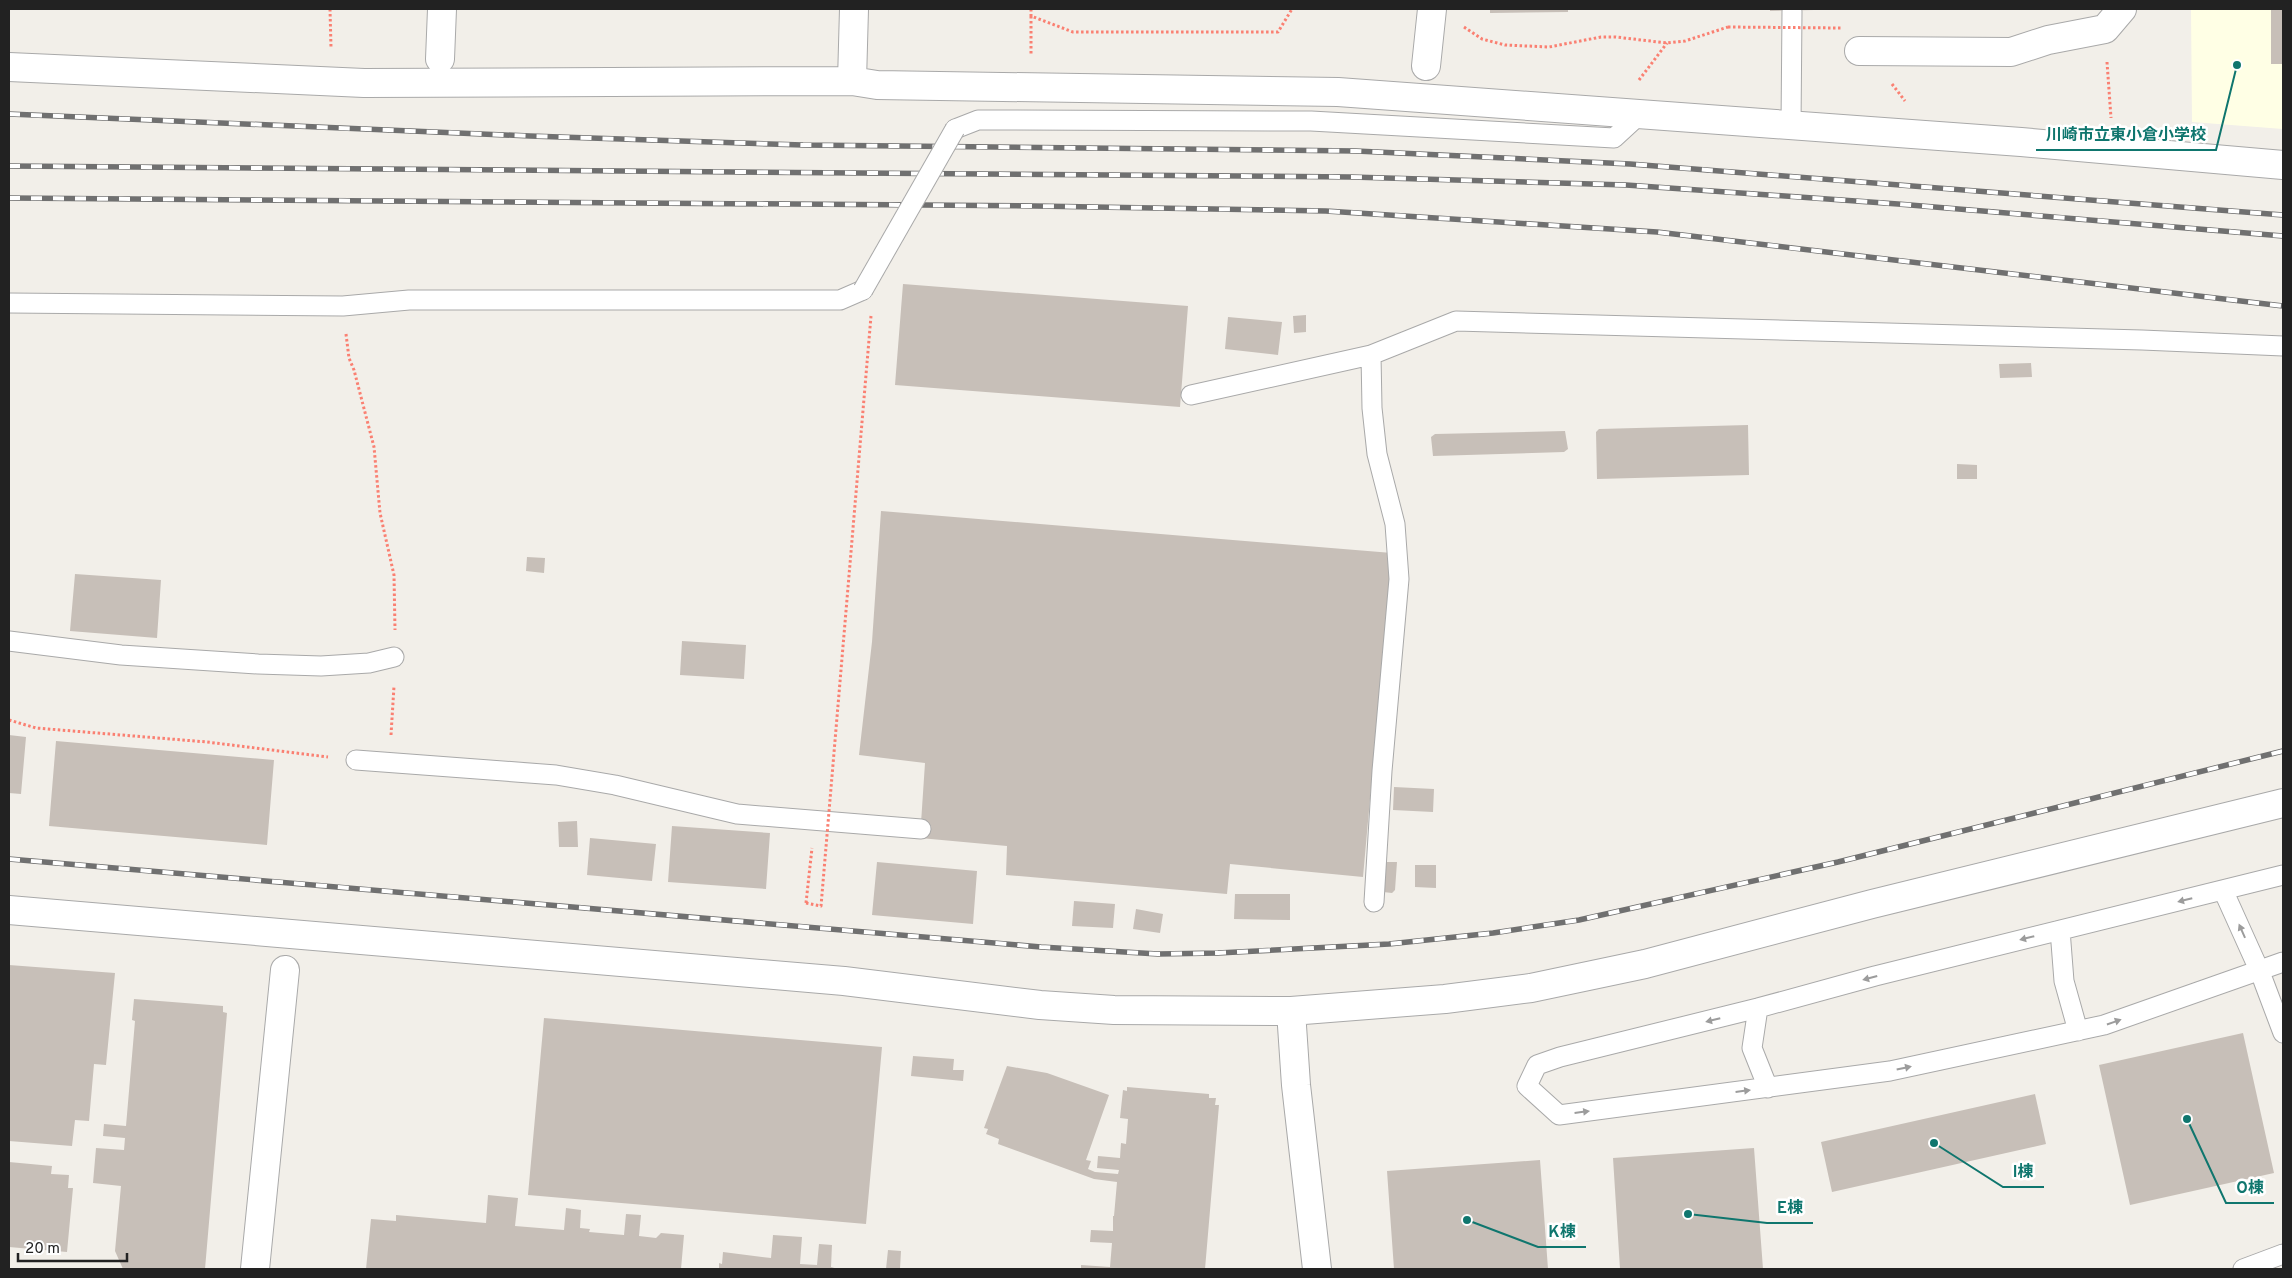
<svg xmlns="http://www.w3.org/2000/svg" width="2292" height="1278" font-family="Overpass,'Noto Sans JP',sans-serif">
<rect width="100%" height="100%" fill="#f2efe9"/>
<path fill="#ffffe5" d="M2191 9H2283V129L2192 122Z"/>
<path fill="#c7bfb8" d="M1490 9H1568V12L1490 13Z
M1770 9H1814V10L1770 11Z
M2271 9H2283V64H2271Z
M903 284 1188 306 1180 407 895 385Z
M1306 315V332L1294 333 1293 316Z
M1228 317 1282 322 1278 355 1225 349Z
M2031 363 2032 377 2000 378 1999 364Z
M1748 425 1749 475 1597 479 1596 432 1599 429Z
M1565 431 1568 449 1564 452 1433 456 1431 437 1435 434Z
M1957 464 1977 465V479H1957Z
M881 511 1392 553 1363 877 1230 864 1227 894 1006 875 1007 846 920 838 925 763 859 755 872 642Z
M527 557 545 558 544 573 526 571Z
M75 574 161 580 157 638 70 631Z
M682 641 746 645 744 679 680 675Z
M9 735 26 737 21 794 9 793Z
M56 741 274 760 267 845 49 826Z
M1394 787 1434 789 1433 812 1393 810Z
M577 821 578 847H559L558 822Z
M672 826 770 833 766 889 668 882Z
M590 838 656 844 652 881 587 875Z
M877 862 977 871 973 924 872 915Z
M1384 862H1397L1395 890 1392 893 1383 892Z
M1415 865H1436V888L1415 887Z
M1235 894H1290V920L1234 919Z
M1074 901 1115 904 1113 928 1072 926Z
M1136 909 1163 914 1160 933 1133 929Z
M9 965 115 973 106 1065 94 1064 89 1121 75 1120 72 1146 9 1141Z
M134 999 223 1006V1012L227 1013 205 1269H123L115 1251 121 1186 93 1183 96 1148 124 1150 125 1138 103 1136 104 1124 126 1126 135 1021 132 1020Z
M544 1018 882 1047 866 1224 528 1195Z
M2243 1033 2274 1173 2130 1205 2099 1065Z
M913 1056 954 1059 953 1070H964L963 1081 911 1076Z
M1007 1066 1047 1073 1109 1095 1086 1160 1091 1161 1088 1169 1095 1172 1118 1174 1119 1170 1097 1168 1098 1156 1120 1158 1121 1143 1126 1144 1128 1119 1120 1118 1123 1090 1127 1091V1087L1209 1094V1098H1216L1215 1105H1219L1205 1269H1081V1265L1110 1267 1112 1243 1090 1242 1091 1230 1113 1231V1216H1114L1117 1182 1094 1179 998 1144 999 1139 986 1134 988 1129 984 1128Z
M2035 1094 2046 1144 1832 1192 1821 1142Z
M1754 1148 1763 1269H1620L1613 1158Z
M1540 1160 1548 1269H1394L1387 1171Z
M9 1162 52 1166 51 1174 69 1175 68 1188H73L67 1252 9 1247Z
M488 1195 518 1198 515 1226 564 1230 566 1208 581 1210 580 1228 590 1229 589 1232 624 1235 626 1214 641 1215 639 1236 656 1238 661 1233 684 1235 681 1269H366L371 1219 396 1221V1215L486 1223Z
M773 1235 802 1237 800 1264 817 1265 819 1244 832 1245 831 1267 838 1269H719V1263L722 1264 723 1252 771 1258Z
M888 1250 901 1251 900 1269H886Z"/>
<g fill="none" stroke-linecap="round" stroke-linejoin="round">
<g stroke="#a9a9a9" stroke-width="21">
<path id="service" d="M1791 126 1792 11
M955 129 978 120 1311 121 1614 138 1639 115
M9 303 343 306 409 300H840L863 290
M1191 395 1371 355
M9 641 121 655 258 664 321 666 369 663 394 657
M356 760 556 775 615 785 737 814 921 829
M2283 875 1875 976 1758 1008 1560 1057 1537 1065 1527 1086 1559 1115 1890 1071 2104 1025 2283 962
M2223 890 2260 972 2283 1033
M1374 902 1382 771 1399 579 1395 524 1377 454 1372 408 1371 355 1456 321 2142 340 2283 346
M2060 930 2064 981 2078 1031
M1758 1008 1752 1048 1768 1088
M2243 1269 2283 1254"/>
</g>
<g stroke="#a9a9a9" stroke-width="30">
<path id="pedestrian" d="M1859 51 2011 52 2048 40 2105 29 2122 9
M440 59 442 9
M1426 66 1432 9
M255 1269 285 970"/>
</g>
<g stroke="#a9a9a9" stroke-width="30">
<path id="tertiary" d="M9 67 364 83 852 81 877 85 1338 92 2021 142 2283 165
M852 81 854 9
M9 910 844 981 1040 1005 1114 1010 1291 1011 1445 999 1531 988 1645 964 1872 904 2283 803
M1291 1011 1296 1085 1317 1269"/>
</g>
<path stroke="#fa8072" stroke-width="3" stroke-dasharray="2.5 2.5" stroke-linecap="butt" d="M330 9 331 48
M1031 9V16L1073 32H1278L1292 9
M1031 16V54
M1464 27 1482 39 1505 45 1549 47 1601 37H1616L1667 43 1685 41 1728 27
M2107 62 2111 118
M1639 80 1667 43
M1892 84 1905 101
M346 334 349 358 354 370 374 447 380 513 394 575 395 630
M9 720 36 728 207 742 328 757
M391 735 394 686
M806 903 812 848"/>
<use href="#service" stroke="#fff" stroke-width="19"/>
<use href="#pedestrian" stroke="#fff" stroke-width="28"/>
<use href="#tertiary" stroke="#fff" stroke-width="28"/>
<g stroke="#707070" stroke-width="5.5">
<path id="rail" d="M9 114 530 136 803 145 1356 151 1630 164 2283 215
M9 166 1351 177 1626 185 1898 204 2283 236
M9 198 1035 206 1326 211 1657 232 2283 306
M9 859 1041 947 1158 954 1218 953 1389 944 1493 933 1579 920 1838 862 2283 751"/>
</g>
<use href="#rail" stroke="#fff" stroke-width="4" stroke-dasharray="11" stroke-linecap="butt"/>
<g stroke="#a9a9a9" stroke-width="21" stroke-linecap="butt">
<path id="service-bridge" d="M863 290 955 129"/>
</g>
<path stroke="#fa8072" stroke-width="3" stroke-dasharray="2.5 2.5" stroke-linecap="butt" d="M1728 27 1842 28
M806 903 821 906 871 316"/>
<use href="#service-bridge" stroke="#fff" stroke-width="19"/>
</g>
<defs><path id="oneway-solid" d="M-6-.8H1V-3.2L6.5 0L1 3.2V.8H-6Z" transform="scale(1.25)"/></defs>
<g fill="#9c9c9c">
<use href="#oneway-solid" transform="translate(2185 900) rotate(166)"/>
<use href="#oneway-solid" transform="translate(2242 931) rotate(-114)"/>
<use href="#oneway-solid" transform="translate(2027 938) rotate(166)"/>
<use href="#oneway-solid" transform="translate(1870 978) rotate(165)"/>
<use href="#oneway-solid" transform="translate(1713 1020) rotate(166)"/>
<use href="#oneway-solid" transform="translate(2114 1022) rotate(-19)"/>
<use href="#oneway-solid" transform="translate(1904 1068) rotate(-12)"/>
<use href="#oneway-solid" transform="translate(1743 1091) rotate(-7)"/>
<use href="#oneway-solid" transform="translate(1582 1112) rotate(-7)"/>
</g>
<path fill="none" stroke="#0f766e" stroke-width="2" d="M2237 65L2216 150H2036M1934 1143L2003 1187H2044M2187 1119L2226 1203H2274M1688 1214L1767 1223H1813M1467 1220L1538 1247H1586"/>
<g fill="#0f766e" stroke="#fff" stroke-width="2">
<circle cx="2237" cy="65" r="5"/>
<circle cx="1934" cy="1143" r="5"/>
<circle cx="2187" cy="1119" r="5"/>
<circle cx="1688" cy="1214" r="5"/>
<circle cx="1467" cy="1220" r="5"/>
</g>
<g font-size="16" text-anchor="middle" font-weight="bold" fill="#0f766e" stroke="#fff" stroke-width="5" stroke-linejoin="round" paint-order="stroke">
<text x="2126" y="140">川崎市立東小倉小学校</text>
<text x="2023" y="1177">I棟</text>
<text x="2250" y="1193">O棟</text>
<text x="1790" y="1213">E棟</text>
<text x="1562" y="1237">K棟</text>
</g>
<rect width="2292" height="1278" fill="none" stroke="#222222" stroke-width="20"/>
<path d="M18 1253v8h109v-8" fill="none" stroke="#222222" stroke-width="2.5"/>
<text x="25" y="1253" font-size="15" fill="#222222" stroke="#ffffff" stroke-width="4" paint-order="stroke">20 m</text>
</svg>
